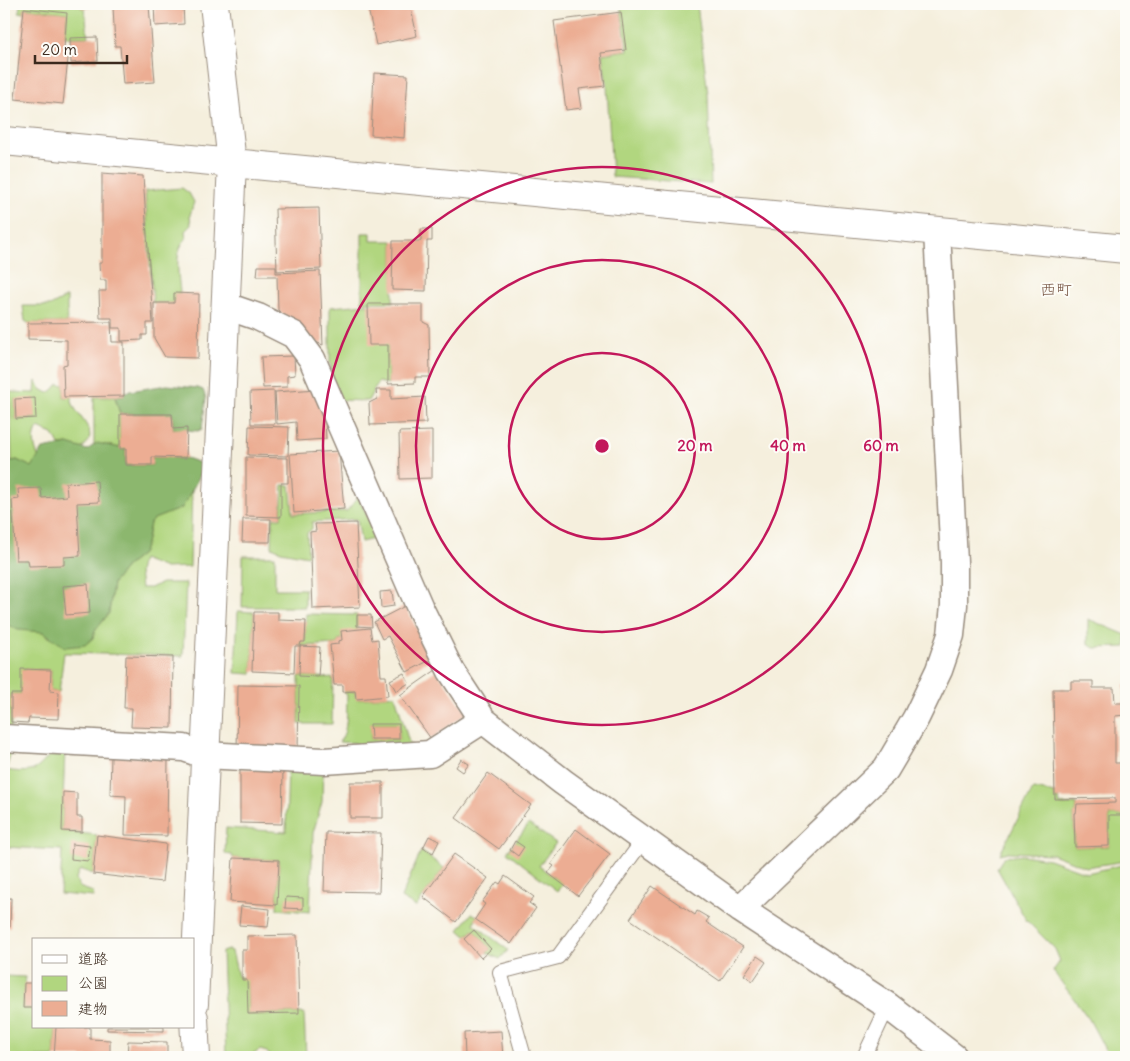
<svg xmlns="http://www.w3.org/2000/svg" width="1130" height="1061" font-family="Delius,'Klee One',sans-serif">
<rect width="100%" height="100%" fill="#fdfcf7"/>
<filter id="ink" filterUnits="userSpaceOnUse"><feTurbulence type="fractalNoise" baseFrequency=".02" numOctaves="2"/><feDisplacementMap in="SourceGraphic" scale="10" xChannelSelector="R" yChannelSelector="G"/><feConvolveMatrix kernelMatrix="1 2 1 2 8 2 1 2 1" color-interpolation-filters="sRGB"/></filter>
<filter id="wash" filterUnits="userSpaceOnUse"><feTurbulence type="fractalNoise" baseFrequency=".0096" numOctaves="4" result="noise"/><feDisplacementMap in="SourceGraphic" scale="20" xChannelSelector="R" yChannelSelector="G"/><feGaussianBlur stdDeviation="1.12" result="paint"/><feColorMatrix in="noise" values="0 0 0 0 0 0 0 0 0 0 0 0 0 0 0 0 0 1.4 0 .05"/><feComposite in="paint" operator="in"/></filter>
<g filter="url(#wash)">
<rect width="100%" height="100%" fill="#f5efdd"/>
<path fill="#b1d67f" stroke="#76804e" fill-rule="evenodd" d="M20 4H81V8H85L88 37H65L67 13 24 8V13L19 12Z
M620 4H697L708 94 711 184 612 177 607 86 602 54 628 50Z
M182 188 189 193 194 202 190 215 191 225 185 231 186 239C173 251 179 277 180 293L174 294V303H153L145 191Z
M362 233H371V241H393V302H362Z
M67 297V323H28L25 321 23 306H50Z
M368 304 388 345V384L378 382 368 401 336 400 330 362V307Z
M36 381 41 389 48 393 53 390 58 384 64 385V397H72C70 415 106 431 81 449L68 444 59 445 53 434 38 428C32 438 34 448 39 458L33 468 17 460 12 461 10 392 35 393ZM15 399 36 418 16 419Z
M94 397H115L120 414V449L109 445H94Z
M283 485H290L293 514 347 511 358 497 378 538 361 542 357 519 312 522V529L307 533 308 556 281 551 272 547 273 518H281Z
M192 490 190 567 165 568 142 559 139 572 141 588H150L162 583H186L183 656 64 653 59 692 50 691 51 670 22 669 21 694H11V728H4V620L6 624 43 632 50 638H92L95 631 109 613 113 583 127 566 142 554 146 544 150 523 153 519 181 508Z
M243 556H275V589H305V607H242Z
M238 611 254 612 252 674 235 673Z
M306 614 357 615V630L338 641V644L300 646 301 642 305 641Z
M1088 619 1126 635V647L1094 648 1088 644Z
M299 676 333 678 332 724H299Z
M355 691 357 699 395 695 411 749 360 750 355 743 339 742C349 732 346 709 347 695L343 692ZM371 724H399V739H371Z
M4 743 13 745 6 770C50 778 36 755 65 748L62 831 97 835 93 874 82 870 79 871 76 878 79 887 93 892 94 897 60 894 62 850 4 847Z
M288 767H323L322 802 313 833 310 912 277 909 279 860 233 858 232 855 225 854 226 828 286 832Z
M1033 789 1055 793V799H1059L1060 805 1077 804 1076 813 1074 814 1075 847 1109 846V815H1126V861L1086 867 1052 854 1008 852 1000 854Z
M529 824 556 843 539 866 563 884 557 891 507 852Z
M421 851 444 868 416 907 401 898Z
M1022 855 1049 859 1087 873 1126 864V1057H1109L1089 1019 1053 971 1060 961 1055 949 1026 920 997 868 1004 857Z
M472 913 477 916 474 924 508 950 500 959 487 953 491 949 474 930 466 936 459 930Z
M228 950 232 951 238 976 247 980 248 1014 304 1013 306 1057H271L267 1052 260 1050 249 1057H226L222 952Z
M4 976 25 977 23 1008H34V1027H56L54 1057H4Z"/>
<path fill="#8cb76e" stroke="#647046" d="M167 385 198 388 203 390 206 398 202 429 198 431 173 429 172 414H120L115 397 124 396V392Z
M97 443 126 449V465H152V457L186 458 200 463 203 470 182 508 154 519 150 523 146 544 142 554 127 566 113 583 109 613 95 631 93 638 85 645 65 647 43 632 18 630 6 624 4 620V463L17 460 32 467 43 449 68 444 87 450Z"/>
<g id="blocks">
<path fill="#ecad93" d="M81 4H112V5L81 8Z
M154 4H183L184 24 155 26Z
M367 4H410L417 36 376 45Z
M149 5 155 82 123 84 120 46H115L113 7Z
M24 8 67 13 64 49 69 50 63 104 15 99Z
M621 12 626 50 601 53 605 86 579 89 582 108 566 110 554 21Z
M97 37 98 61 71 63 70 38Z
M374 73 408 75 404 138 371 135Z
M102 173 143 176 153 323H147V335H142V340L121 341V328H112V318H100L99 291H106V280H100L99 263H102Z
M319 208 321 269 277 271 275 209Z
M421 229H432V241H427L426 291 392 290 393 241H421Z
M258 266H276V273L320 271 323 345 313 341 278 310 277 276H257Z
M174 293 199 294 198 358 165 357 154 338V303H174Z
M368 304H423V322L429 325 430 377H415V383L388 384V345H369Z
M111 322 112 342H124V396L64 397 63 365 67 364V340L28 339V323Z
M294 356 295 375 287 376V387L263 388 261 357Z
M317 389 324 401 326 439 297 441 296 422 277 424 275 392Z
M376 390H391V399L425 397 426 423 370 425 369 403 377 399Z
M274 391 275 424H251L250 392Z
M35 398 36 418 16 419 15 399Z
M120 414H172L173 429 187 428 186 458 152 457V465H126V449H120Z
M249 426 289 427 288 456 248 455Z
M432 431V478L400 479 399 432Z
M339 451 344 509 294 513 290 454Z
M246 457 288 458V483H281V517L246 516Z
M97 481 99 502 77 503 80 556 64 557V565L29 566 28 560H16L12 500 19 499 18 489 41 488 42 498 67 496 66 483Z
M243 519H271L270 542H242Z
M356 523 360 607 313 609 310 532 316 531 315 524Z
M88 584 90 613 66 615 63 586Z
M392 591 394 606 381 608 380 592Z
M405 606 432 659 407 672 388 636 382 639 374 622Z
M254 612H278V620L306 621 305 642H301L300 646 320 647 318 677 299 676 300 646H295L294 673 252 671Z
M357 615H371L372 627 357 626Z
M370 628 372 640 378 639 381 676H386L388 696 356 699 355 691 343 692V685H334L330 645 338 644V641L342 640 341 631Z
M126 656 173 657 172 728 131 727 132 708H124Z
M21 669 51 670 50 691 59 692 58 719 29 718 28 723 11 722V694H21Z
M436 670 467 713 431 739 400 695Z
M404 673 409 683 396 691 390 680Z
M1071 681H1093V688H1114L1115 703H1124V684H1126V715L1115 716V763H1126V815H1109V846L1075 847 1074 813H1076L1077 804 1115 803V798L1055 799 1053 689H1071Z
M238 685 299 686 298 752 237 751Z
M370 724H399V739H371Z
M111 756 168 758 167 836 125 835 126 796 110 795Z
M461 759 469 764 463 772 456 767Z
M240 769H283L282 824 240 823Z
M488 773 531 805 499 849 456 818Z
M350 782H383V818H350Z
M63 792 77 793V817H82V832L62 831Z
M576 829 610 854 578 896 548 873 554 866 551 864Z
M326 832 381 833 379 892 324 891Z
M97 835 166 844 162 882 93 874Z
M429 836 439 841 433 853 423 848Z
M515 841 524 847 518 856 510 850Z
M72 844 90 846 88 861 71 859Z
M454 854 488 878 456 922 423 897Z
M233 858 279 860 277 905 230 902Z
M505 876 534 897 529 903 536 908 511 944 475 919 485 904 482 902 497 882 500 884Z
M652 886 695 915 697 911 709 918 706 922 743 947 720 981 630 919Z
M286 897 303 898V909L285 908Z
M4 898H11L10 927H4Z
M241 906 270 909 268 927 239 925Z
M474 930 491 949 481 958 464 939Z
M297 935 299 1013 248 1014 247 980H242V950H247V936Z
M757 956 766 962 753 981 744 975Z
M24 983H34V1008H23Z
M56 1027H90V1039L110 1040V1057H54Z
M107 1027H164V1031L107 1030Z
M501 1031 503 1057H465L464 1033Z
M128 1041 167 1042V1057H127Z"/>
</g>
</g>
<g filter="url(#ink)">
<use href="#blocks" fill-opacity="0" stroke="#988c7e" stroke-width="1"/>
<g fill="none" stroke-linecap="round" stroke-linejoin="round">
<g stroke="#988c7e" stroke-width="16">
<path id="service" d="M524 1057 500 972 558 957 644 839
M864 1057 888 1006"/>
</g>
<g stroke="#988c7e" stroke-width="29">
<path id="minor" d="M226 306 258 317 294 335 312 359 420 608 451 671 483 720 563 782 740 909 888 1006 954 1057
M4 738 184 748 204 755 324 761 430 754 483 720
M740 909 886 769 916 718 939 670 951 635 954 605V562L937 231"/>
</g>
<g stroke="#988c7e" stroke-width="30">
<path id="tertiary" d="M4 141 1126 249
M194 1004 232 163 214 4
M194 1018 196 1057"/>
</g>
<use href="#service" stroke="#fff" stroke-width="14"/>
<use href="#minor" stroke="#fff" stroke-width="26"/>
<use href="#tertiary" stroke="#fff" stroke-width="28"/>
</g>
</g>
<g fill="none" stroke="#c2185b" stroke-width="2.5">
<circle cx="602" cy="446" r="93"/>
<circle cx="602" cy="446" r="186"/>
<circle cx="602" cy="446" r="279"/>
</g>
<g text-anchor="middle" dominant-baseline="central" stroke-width="4" stroke-linejoin="round" paint-order="stroke">
<g font-size="16" fill="#795847" stroke="#fdfcf7">
<text x="1056" y="289">西町</text>
</g>
</g>
<circle cx="602" cy="446" r="8" fill="#c2185b" stroke="#fdfcf7" stroke-width="2.5"/>
<g font-size="15" text-anchor="middle" font-weight="bold" fill="#c2185b" stroke="#fdfcf7" stroke-width="4" stroke-linejoin="round" paint-order="stroke">
<text x="695" y="451">20 m</text>
<text x="788" y="451">40 m</text>
<text x="881" y="451">60 m</text>
</g>
<rect width="1130" height="1061" fill="none" stroke="#fdfcf7" stroke-width="20"/>
<rect x="32" y="938" width="162" height="90" fill="#fdfcf7" stroke="#afa8a0"/>
<rect x="42" y="955" width="25" height="8" fill="#ffffff" stroke="#afa8a0"/>
<text x="78" y="964" font-size="15" fill="#3b2a1e">道路</text>
<rect x="42" y="976" width="25" height="15" fill="#b1d67f" stroke="#afa8a0"/>
<text x="78" y="988" font-size="15" fill="#3b2a1e">公園</text>
<rect x="42" y="1001" width="25" height="15" fill="#ecad93" stroke="#afa8a0"/>
<text x="78" y="1014" font-size="15" fill="#3b2a1e">建物</text>
<path d="M35 55v8h92v-8" fill="none" stroke="#3b2a1e" stroke-width="2.5"/>
<text x="42" y="55" font-size="15" fill="#3b2a1e" stroke="#fdfcf7" stroke-width="4" paint-order="stroke">20 m</text>
</svg>
